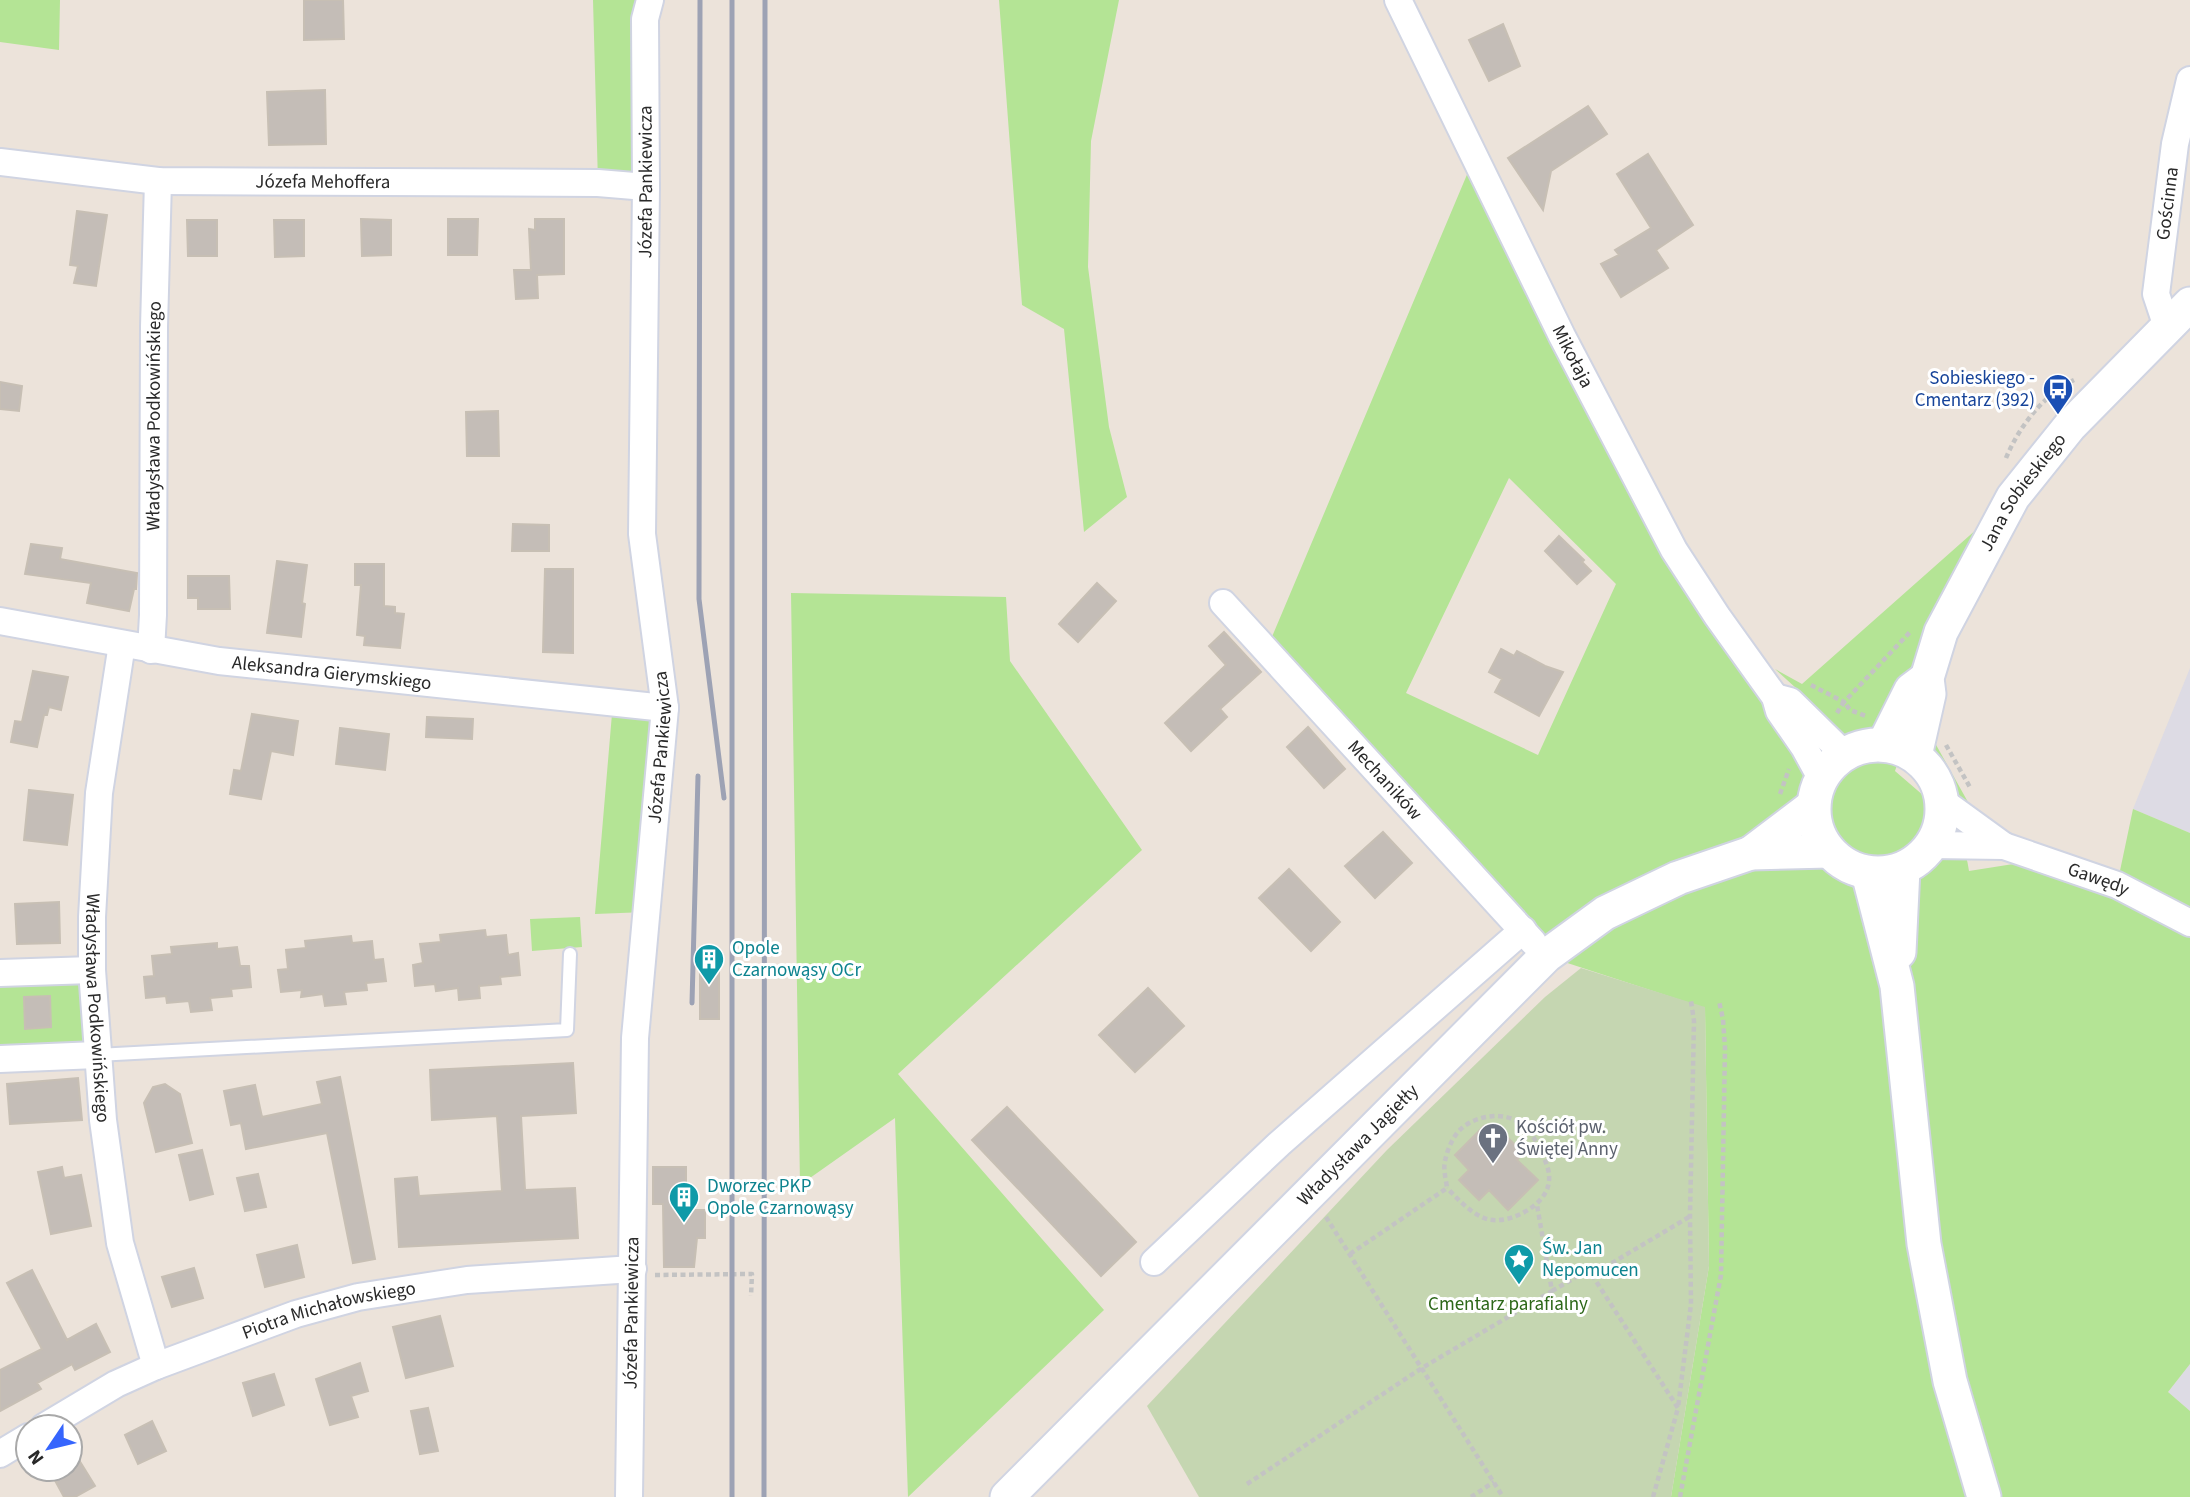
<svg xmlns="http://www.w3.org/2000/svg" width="2190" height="1497" font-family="'Source Sans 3',sans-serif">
<rect width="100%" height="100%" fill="#ece3da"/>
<path fill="#dddbe4" d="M2190 668V833L2133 809Z
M2190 1364V1411L2168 1392Z"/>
<path fill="#b4e495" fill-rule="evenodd" d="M0 0H60L59 50 0 42Z
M593 0H650L646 187 598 183Z
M999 0H1119L1091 141 1088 267 1109 427 1127 497 1084 532 1064 329 1022 305Z
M1474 158 1562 336 1775 697 1797 689 1775 669 1802 684 2013 497 1941 632 1895 771C1927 799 1964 826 1969 871L2046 859 2117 885 2133 809 2190 833V1364L2168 1392 2190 1411V1497H1671L1709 1266 1705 1008 1546 956 1266 651ZM1509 478 1616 584 1538 755 1406 693Z
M791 593 1006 597 1010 661 1142 850 898 1074 1104 1310 908 1497 895 1118 800 1185Z
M613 702 665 708 646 912 595 914Z
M1930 739 1935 743 1978 820 1949 794 1936 766Z
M580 917 582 947 532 951 530 919Z
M92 970 97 1055 0 1059V973Z"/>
<path fill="#c5d6b1" d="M1581 968 1705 1007 1709 1266 1671 1497H1199L1147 1406 1387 1150 1545 997Z"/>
<path fill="#c4bdb7" stroke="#c7bfb4" stroke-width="2" d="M304 0H343L344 39 304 40Z
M1503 24 1520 66 1489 81 1469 40Z
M325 90 326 144 269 145 267 92Z
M1588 106 1607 134 1551 171 1543 210 1508 158Z
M1648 154 1693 225 1656 250 1668 268 1621 297 1601 264 1619 255 1615 250 1651 228 1617 174Z
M77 211 107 215 96 286 74 283 78 266 70 265Z
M361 219 391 220V255L362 256Z
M448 219H478L477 255H448Z
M535 219H564V274L537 275 538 298 516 299 514 270H531L529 229 535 230Z
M187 220H217V256H188Z
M274 220H304V256L275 257Z
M0 382 22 386 19 411 0 409Z
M498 411 499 456H467L466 412Z
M513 524 549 525V551H512Z
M1559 536 1584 560 1582 562 1591 571 1577 584 1545 551Z
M31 544 62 548 60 559 137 573 136 589H134L129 611 87 603 91 583 25 574Z
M277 561 307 565 302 603 305 604 301 637 267 633Z
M355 564H384V606L395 607V613L404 614 400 648 364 645 365 636 357 635 361 585H355Z
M545 569H573V653L543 652Z
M188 576H229L230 609H198V598H188Z
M1097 583 1116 601 1078 642 1059 624Z
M1224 632 1261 672 1220 709 1227 717 1191 751 1165 723 1226 665 1209 646Z
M1501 649 1514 656 1517 651 1545 666 1563 672 1539 716 1495 692 1502 679 1489 672Z
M33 671 68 677 61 710 49 707 47 715H44L37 747 11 742 15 721 22 722Z
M252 714 298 721 293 755 271 751 261 799 230 794 234 770 241 771Z
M427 717 473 719 472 739 426 737Z
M1308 727 1345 769 1324 788 1287 747Z
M340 728 389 734 385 770 336 764Z
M29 790 73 795 67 845 24 840Z
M1383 832 1412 863 1375 898 1345 866Z
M1289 869 1340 922 1311 951 1259 898Z
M59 902 60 943 17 944 15 904Z
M485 930 486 937 506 935 508 955 518 953 520 975 500 977 501 984 479 986 480 998 459 1000 458 988 436 991 435 984 415 986 413 965 423 963 420 944 441 942 440 935Z
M351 936 352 943 372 941 374 960 383 959 386 981 366 983 367 990 344 992 346 1004 325 1006 323 994 301 997 302 990 281 992 278 970 288 969 286 950 306 948 305 941Z
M217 943V949L237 947 240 966H249L251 987 231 989 232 996 210 998 212 1010 191 1012 189 1001 167 1003 166 996 146 998 144 977 154 976 152 956 172 954 171 947Z
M700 954 719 955V1019H700Z
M1148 988 1184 1026 1135 1072 1099 1035Z
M50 996 51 1027 25 1029 24 997Z
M573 1063 576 1113 521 1116 525 1190 575 1188 578 1238 399 1247 395 1179 417 1177 419 1196 502 1191 497 1116 432 1120 430 1070Z
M340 1077 375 1259 353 1263 327 1133 246 1149 241 1123 231 1125 224 1091 255 1085 262 1117 322 1104 317 1082Z
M78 1078 82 1120 10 1124 7 1084Z
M165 1084 180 1094 192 1143 156 1152 144 1103 153 1087Z
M1007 1107 1136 1242 1101 1276 972 1140Z
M1484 1126 1499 1141 1505 1135 1523 1153 1517 1160 1538 1180 1508 1210 1489 1190 1479 1200 1459 1180 1469 1170 1455 1155Z
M202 1150 213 1194 190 1200 179 1155Z
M62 1167 64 1178 81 1175 91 1226 51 1234 38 1172Z
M653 1167H686V1203H693V1210H705V1238H697L694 1267H664L663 1204H653Z
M258 1174 266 1207 245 1211 237 1178Z
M297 1245 304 1277 265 1287 257 1255Z
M194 1268 203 1298 172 1307 162 1277Z
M32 1270 67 1340 96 1324 110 1352 75 1370 72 1364 37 1383 41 1389 0 1411V1370L42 1349 7 1283Z
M440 1316 453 1366 406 1378 393 1327Z
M360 1363 368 1391 351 1396 358 1417 330 1425 316 1379Z
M274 1374 284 1405 253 1416 243 1383Z
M428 1408 438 1451 420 1454 411 1411Z
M152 1421 166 1451 138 1464 125 1435Z
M79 1460 95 1486 75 1497H64L52 1475 63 1469H70V1465Z"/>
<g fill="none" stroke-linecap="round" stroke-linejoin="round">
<g stroke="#d0d4e2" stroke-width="16">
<path id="service" d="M97 1055 567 1030 570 954"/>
</g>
<g stroke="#d0d4e2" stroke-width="30">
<g id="minor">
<path id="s1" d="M1398 0 1562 336 1674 550 1717 616 1775 697 1779 711 1804 747 1821 778"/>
<path id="s2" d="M0 162 158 181 598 183 646 187"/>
<path id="s3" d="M2167 327 2156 294 2175 144 2190 80"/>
<path id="s4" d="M1223 603 1533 942"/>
<path id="s5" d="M0 621 219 661 665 708"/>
<path id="s6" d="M122 644 99 793 92 917V970L103 1120 120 1243 156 1366"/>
<path id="s7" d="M151 650 153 615 154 327 158 181"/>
<path d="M1775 697 1790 701 1844 754"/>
<path d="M1942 801 2004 846"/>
<path id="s8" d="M1931 845 2004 846 2117 885 2190 923"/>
<path d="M0 973 92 970"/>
<path d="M0 1059 97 1055"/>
<path d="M1154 1262 1279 1144 1523 930"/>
<path id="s9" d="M44 1427 116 1384 156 1366 296 1314 358 1297 467 1280 633 1269"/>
<path d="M0 1454 28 1437"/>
<path id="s10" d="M629 1497 635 1038 665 708 642 534 646 187 645 19 650 0"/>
</g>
</g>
<g stroke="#d0d4e2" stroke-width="37">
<g id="tertiary">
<path d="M1884 744 1911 690 1927 678"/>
<circle cx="1878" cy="809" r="64"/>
<path id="s11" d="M1915 756 1929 694 1927 678 1941 632 2013 497 2070 426 2190 304"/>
<path d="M1751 853 1813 806"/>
<path d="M1868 873 1897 986 1924 1244 1950 1381 1984 1497"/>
<path d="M1899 952 1903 869"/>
<path id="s12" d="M1007 1497 1546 956 1605 913 1678 878 1751 853 1829 851"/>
</g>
</g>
<path stroke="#c3c3c3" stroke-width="4.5" stroke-dasharray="5 3.5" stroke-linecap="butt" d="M2006 458C2019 427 2043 395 2074 380
M1811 685 1844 702 1911 631
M1837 713 1844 702 1850 710 1866 716
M1946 745 1971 789
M1780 794 1789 769
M1326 1217 1503 1497
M1350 1254 1447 1188C1446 1179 1443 1169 1445 1161 1447 1151 1453 1135 1462 1128 1477 1115 1505 1111 1521 1124 1531 1131 1538 1144 1542 1154 1549 1168 1553 1181 1544 1195 1534 1211 1503 1226 1484 1218 1469 1212 1458 1199 1447 1188
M655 1275 752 1274 751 1296
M1592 1275 1678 1408 1691 1304 1690 1216 1694 1021 1691 1001
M1552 1291 1583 1273 1592 1275 1689 1217
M1247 1484 1422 1368 1552 1291 1537 1205
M1471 1497 1494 1482
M1653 1497 1678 1408
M1680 1497 1721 1275 1725 1048 1723 1019 1719 1001"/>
<use href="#service" stroke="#fff" stroke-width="12"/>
<use href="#minor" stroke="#fff" stroke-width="26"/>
<use href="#tertiary" stroke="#fff" stroke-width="33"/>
<path stroke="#9da2b4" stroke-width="5" d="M700 0 699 599 724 798
M692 1003 698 776
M732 1497V0
M764 1497 765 0"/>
</g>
<defs>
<g id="bus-pin" transform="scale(1.575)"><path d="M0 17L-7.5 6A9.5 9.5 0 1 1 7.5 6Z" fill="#1a4fb4" stroke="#fff"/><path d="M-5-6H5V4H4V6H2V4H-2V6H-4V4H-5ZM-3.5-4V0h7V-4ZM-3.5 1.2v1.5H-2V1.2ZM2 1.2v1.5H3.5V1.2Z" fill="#fff"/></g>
<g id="building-pin" transform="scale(1.575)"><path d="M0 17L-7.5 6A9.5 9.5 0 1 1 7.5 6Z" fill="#0f9aa8" stroke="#fff"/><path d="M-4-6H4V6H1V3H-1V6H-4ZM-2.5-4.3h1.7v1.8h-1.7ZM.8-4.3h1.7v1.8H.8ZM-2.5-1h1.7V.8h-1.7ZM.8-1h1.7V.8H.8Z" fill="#fff"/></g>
<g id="church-pin" transform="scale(1.575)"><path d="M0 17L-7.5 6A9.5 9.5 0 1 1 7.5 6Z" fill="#6b7280" stroke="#fff"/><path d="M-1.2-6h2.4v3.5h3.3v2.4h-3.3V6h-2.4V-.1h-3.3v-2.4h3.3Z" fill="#fff"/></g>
<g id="sight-pin" transform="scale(1.575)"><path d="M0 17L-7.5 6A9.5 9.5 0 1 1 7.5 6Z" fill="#0f9aa8" stroke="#fff"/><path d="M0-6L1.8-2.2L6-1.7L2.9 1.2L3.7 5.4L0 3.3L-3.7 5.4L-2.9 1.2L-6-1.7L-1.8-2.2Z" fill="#fff"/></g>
</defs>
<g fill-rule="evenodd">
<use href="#bus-pin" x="2058" y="389"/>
<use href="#building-pin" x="709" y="959"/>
<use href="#church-pin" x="1493" y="1138"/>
<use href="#building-pin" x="684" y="1197"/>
<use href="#sight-pin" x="1519" y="1259"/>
</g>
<g text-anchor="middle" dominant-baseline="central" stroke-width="6" stroke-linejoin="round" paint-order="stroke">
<g font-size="19" fill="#292929" stroke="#fff">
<text stroke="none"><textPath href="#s2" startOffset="324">Józefa Mehoffera</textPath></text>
<text stroke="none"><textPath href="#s10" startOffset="1318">Józefa Pankiewicza</textPath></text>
<text stroke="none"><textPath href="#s3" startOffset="126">Gościnna</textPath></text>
<text stroke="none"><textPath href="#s1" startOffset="397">Mikołaja</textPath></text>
<text stroke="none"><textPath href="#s7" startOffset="234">Władysława Podkowińskiego</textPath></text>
<text stroke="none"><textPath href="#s11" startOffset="290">Jana Sobieskiego</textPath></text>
<text stroke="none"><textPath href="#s5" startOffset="336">Aleksandra Gierymskiego</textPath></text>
<text stroke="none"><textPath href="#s10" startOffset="751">Józefa Pankiewicza</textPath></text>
<text stroke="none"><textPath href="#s4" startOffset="240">Mechaników</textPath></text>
<text stroke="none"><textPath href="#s8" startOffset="173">Gawędy</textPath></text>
<text stroke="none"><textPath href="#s6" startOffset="366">Władysława Podkowińskiego</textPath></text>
<text stroke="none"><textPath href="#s12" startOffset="497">Władysława Jagiełły</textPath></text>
<text stroke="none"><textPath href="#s9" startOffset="310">Piotra Michałowskiego</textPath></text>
<text stroke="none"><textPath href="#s10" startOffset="184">Józefa Pankiewicza</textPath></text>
</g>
<g font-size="19" fill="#164399" stroke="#fff" text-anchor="end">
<text x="2035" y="378">Sobieskiego -<tspan x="2035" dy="22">Cmentarz (392)</tspan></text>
</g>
<g font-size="19" fill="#0d838f" stroke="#fff" text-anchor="start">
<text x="732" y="948">Opole<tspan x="732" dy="22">Czarnowąsy OCr</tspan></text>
<text x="707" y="1186">Dworzec PKP<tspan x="707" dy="22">Opole Czarnowąsy</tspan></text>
<text x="1542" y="1248">Św. Jan<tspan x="1542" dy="22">Nepomucen</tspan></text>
</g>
<g font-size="19" fill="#5b616d" stroke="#fff" text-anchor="start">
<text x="1516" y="1127">Kościół pw.<tspan x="1516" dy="22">Świętej Anny</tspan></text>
</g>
<g font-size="19" fill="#2c6718" stroke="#fff">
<text x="1508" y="1304">Cmentarz parafialny</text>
</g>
</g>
<g transform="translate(49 1448) rotate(235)"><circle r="33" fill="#ffffff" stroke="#a9a9a9" stroke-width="2"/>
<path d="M0-5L12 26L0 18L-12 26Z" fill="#3665fd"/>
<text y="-10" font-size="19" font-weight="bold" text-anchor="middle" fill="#292929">N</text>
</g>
</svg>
